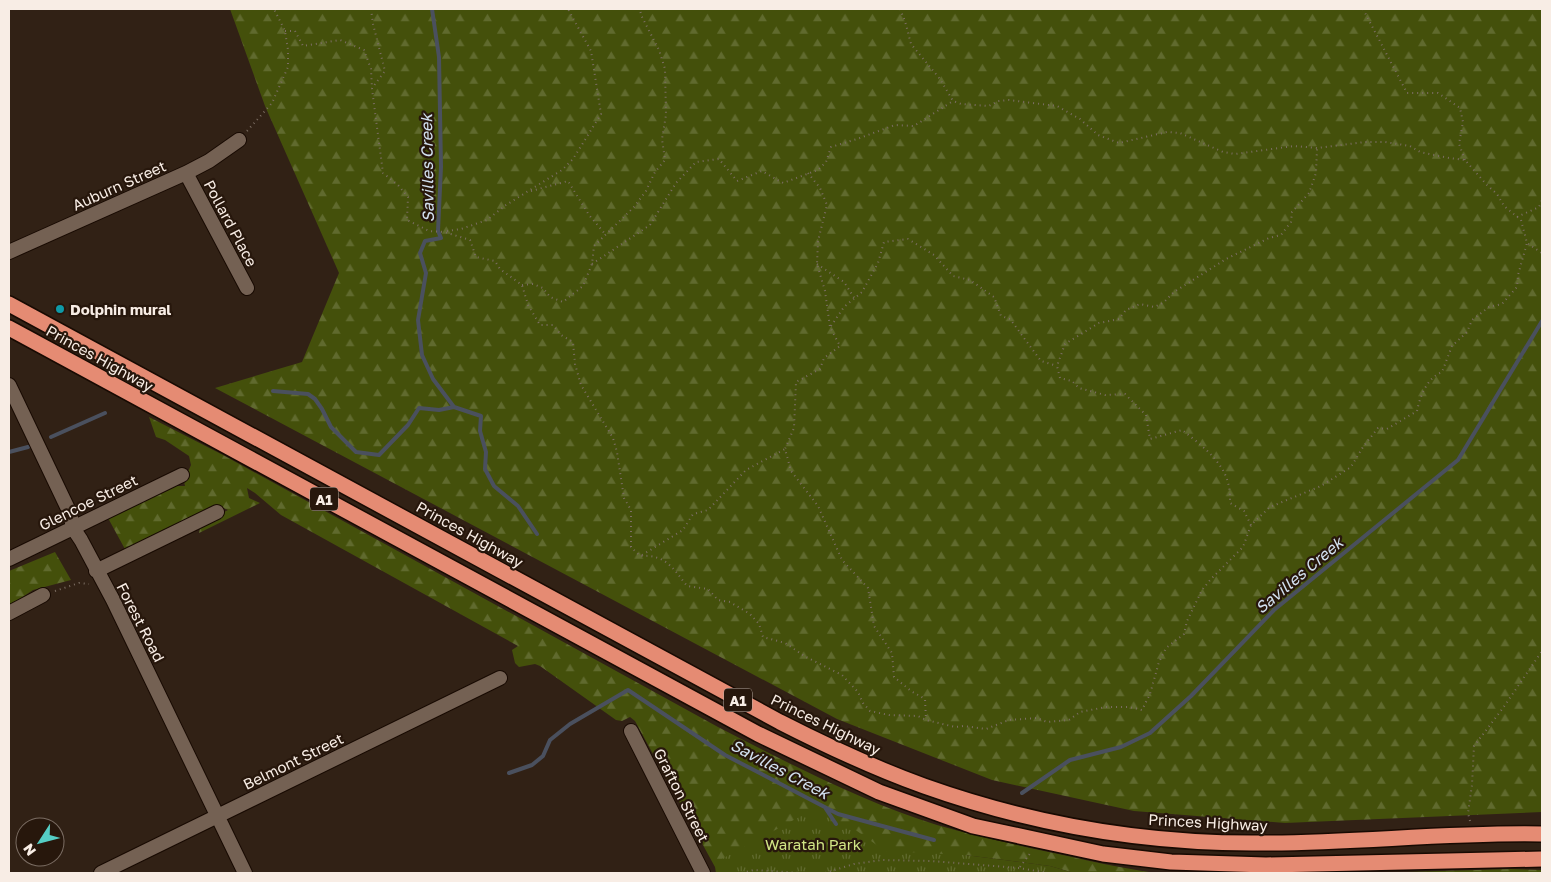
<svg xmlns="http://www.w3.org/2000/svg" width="1551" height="882" font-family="'Golos Text',sans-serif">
<defs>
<pattern id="forest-firs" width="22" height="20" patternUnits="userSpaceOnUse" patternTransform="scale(1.25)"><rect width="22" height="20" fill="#44500b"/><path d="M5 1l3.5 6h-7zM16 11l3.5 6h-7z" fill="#606a2e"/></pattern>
<pattern id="park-tufts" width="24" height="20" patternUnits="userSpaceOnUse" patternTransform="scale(1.25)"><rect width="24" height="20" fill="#44500b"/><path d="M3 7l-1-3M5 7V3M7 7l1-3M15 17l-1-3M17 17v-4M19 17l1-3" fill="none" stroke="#606a2e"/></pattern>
</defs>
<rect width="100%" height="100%" fill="#312115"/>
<path fill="url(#forest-firs)" d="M230 9H1542V812L1285 823 1134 811 992 780 837 719 215 388 302 362 339 273 265 106Z
M149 417 223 455 718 727C788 763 863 802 937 825 972 835 1009 843 1044 851 1082 859 1119 868 1156 873H1074L1050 866 965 855 807 873H716L715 867 635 721 630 717 622 721 616 720 540 666 535 664 519 667 515 663 512 650 518 646 281 515 255 493 247 488 249 498 260 503 199 533 201 524 228 510 221 507 126 551 108 518 168 486H185L184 481 191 465 189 456 165 440 156 437Z
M55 552 71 580 33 590 9 606V571Z
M1511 869 1542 870V873H1373Z"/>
<path fill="url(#park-tufts)" d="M812 810 857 831 885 851 965 855 1050 866 1074 873H726L720 860Z"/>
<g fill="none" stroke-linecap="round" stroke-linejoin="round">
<path stroke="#4a505e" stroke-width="4" d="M432 9 439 57 441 167 438 231 441 238 425 241 420 253 426 273 418 320 422 355 433 379 454 407 481 416 480 431 486 452 485 469 494 486 518 506 537 534
M273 391 308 394 315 399 322 409 331 427 356 452 379 455 408 425 419 408 439 410 454 407
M51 437 105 413
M9 452 28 447
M509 773 532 765 543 756 550 740 570 724 628 690 725 755 838 814 934 840
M1022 793 1070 760 1121 747 1150 733 1191 696 1274 610 1458 460 1542 321
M826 809 836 824"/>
<g stroke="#180a02" stroke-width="16">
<path id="minor" d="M186 173 247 288
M9 252 186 173 209 161 239 140
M9 385 70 513 73 528 81 540 113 600 245 873
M9 559 182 475
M96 571 217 512
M9 613 43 595
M631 731 703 873
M101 873 500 678"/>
</g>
<g stroke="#180a02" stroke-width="18">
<path id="highway" d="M9 304 780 722C827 746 874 768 924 786 1028 823 1141 843 1252 843 1349 844 1445 832 1542 834
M9 328 758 734 879 792 973 826 1103 854 1171 862 1266 865 1542 859"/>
</g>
<path stroke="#7c6e63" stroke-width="2" stroke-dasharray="1 4" stroke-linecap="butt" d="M371 9 373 24 385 71 372 88
M900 9 905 21 911 44 940 79 953 101 961 104 989 106 998 101 1009 100 1057 106 1080 119 1098 135 1119 143 1167 132 1180 133 1223 152 1235 154 1294 146 1317 148 1365 142H1385L1410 146 1420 152 1449 158 1465 160 1487 185 1497 194 1504 206 1521 220 1527 243 1542 253
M1363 9 1407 93H1438L1460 108 1463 122 1459 144 1465 160
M285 31H295L303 46 340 40 364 50 371 69 372 89 383 173 398 185 408 197 407 220 429 231 444 232 470 240 476 257 495 261 500 269 522 285 528 305 540 325H553L561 335 573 342 575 364 581 385 613 438 617 452 624 498 631 510V547L640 556C665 554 673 568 687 586L708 589 718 600 730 602 750 614 759 624 763 637 785 643 806 657 842 675 858 692 863 703 870 711 889 715 918 716 926 720 955 727 964 726 986 729 1009 720 1037 718 1047 722 1069 720 1080 712 1106 707H1129L1142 710 1150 694 1159 662 1166 648 1184 634 1187 621 1202 590 1211 579 1243 547 1251 525 1270 507 1321 486 1351 467 1363 447 1378 428 1387 429 1417 411C1420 396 1427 378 1442 372L1452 346 1467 332 1472 320 1489 307 1502 304 1517 287 1518 275 1527 243
M247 131 272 103 288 67V50L285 31 274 9
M808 173 820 188 827 205 818 241 817 264 825 291 830 327 840 346 824 358 820 369 796 382 794 428 785 449 791 471 818 506 842 560 868 588 874 626 892 653 894 677 911 691 925 699 926 720
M531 191 568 181 589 215 606 235
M1517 217 1539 207 1542 200
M447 231 461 229 487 220 506 205 562 170 573 159 601 114 591 51 568 9
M592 264 650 225 676 183 696 162 719 159 737 181 762 171 783 183 818 170 826 162 831 147 857 139 895 125 914 126 953 101
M817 264 844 282 855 299
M522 285 533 284 543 288 550 297 563 302 583 286 592 264 594 246 634 207 646 191 655 172 665 160 662 139 666 115 665 69 659 50 641 15 640 9
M831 326 844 307 862 292 878 263 884 242 908 239 934 255 953 276 970 280 994 297 1001 316 1010 319 1041 361 1057 366
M1251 525 1244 511 1230 503C1230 496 1230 489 1228 483 1223 461 1199 443 1182 430L1150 439 1146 415 1125 394 1105 395 1079 388 1072 381 1060 378 1057 366 1065 344 1099 323 1119 319 1126 310 1140 304 1154 307 1163 303 1174 292 1226 259 1269 238 1281 235 1291 222 1292 212 1309 193 1316 173 1317 149
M642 555 683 530 693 514 708 510 746 470 785 449
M55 591 79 583 89 584
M1470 821 1468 813 1472 785 1474 746 1503 708 1542 651
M1020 867 1032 851
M742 873 754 870 801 873
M825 873 854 864 882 860 931 861 1019 868 1048 873"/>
<use href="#minor" stroke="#746153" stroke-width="14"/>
<use href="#highway" stroke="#e58b73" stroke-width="15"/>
</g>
<circle fill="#0f9aa8" stroke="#27170c" stroke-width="2" cx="60" cy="309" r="5"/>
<g text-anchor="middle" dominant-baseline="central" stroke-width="4.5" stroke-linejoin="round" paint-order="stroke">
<g fill="#27170c" stroke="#b9ada4" stroke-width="1">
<rect x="310" y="487.5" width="28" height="23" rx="4"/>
<rect x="724" y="688.5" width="28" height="23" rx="4"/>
</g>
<g font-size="14" font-weight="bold" fill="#f8ede5">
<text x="324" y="499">A1</text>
<text x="738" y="700">A1</text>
</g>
<g font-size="15" fill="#f8ede5" stroke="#27170c">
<text transform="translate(119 185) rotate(-24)">Auburn Street</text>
<text transform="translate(231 223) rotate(62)">Pollard Place</text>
<text transform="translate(100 358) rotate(29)">Princes Highway</text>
<text transform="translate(88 502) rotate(-26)">Glencoe Street</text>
<text transform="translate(470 534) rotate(29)">Princes Highway</text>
<text transform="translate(141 622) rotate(63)">Forest Road</text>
<text transform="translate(826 724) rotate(26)">Princes Highway</text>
<text transform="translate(293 761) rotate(-26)">Belmont Street</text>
<text transform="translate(682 795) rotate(63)">Grafton Street</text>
<text transform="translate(1208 822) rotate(3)">Princes Highway</text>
</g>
<g font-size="15" font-weight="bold" fill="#f8ede5" stroke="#27170c" text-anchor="start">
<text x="70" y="309">Dolphin mural</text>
</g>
<g font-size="15" fill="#d0e585" stroke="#27170c">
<text x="813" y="844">Waratah Park</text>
</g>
<g font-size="16" font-style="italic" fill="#d3e1f0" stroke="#27170c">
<text transform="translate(427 168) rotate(-91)">Savilles Creek</text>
<text transform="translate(1299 575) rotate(-40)">Savilles Creek</text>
<text transform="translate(780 769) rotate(28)">Savilles Creek</text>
</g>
</g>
<rect width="1551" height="882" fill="none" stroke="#f8ede5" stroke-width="20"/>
<g transform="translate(40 842) rotate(234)"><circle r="24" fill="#27170c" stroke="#7b6d63"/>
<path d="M0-4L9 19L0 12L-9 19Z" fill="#55cec5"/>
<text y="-8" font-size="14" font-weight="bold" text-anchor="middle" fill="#f8ede5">N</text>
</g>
</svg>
